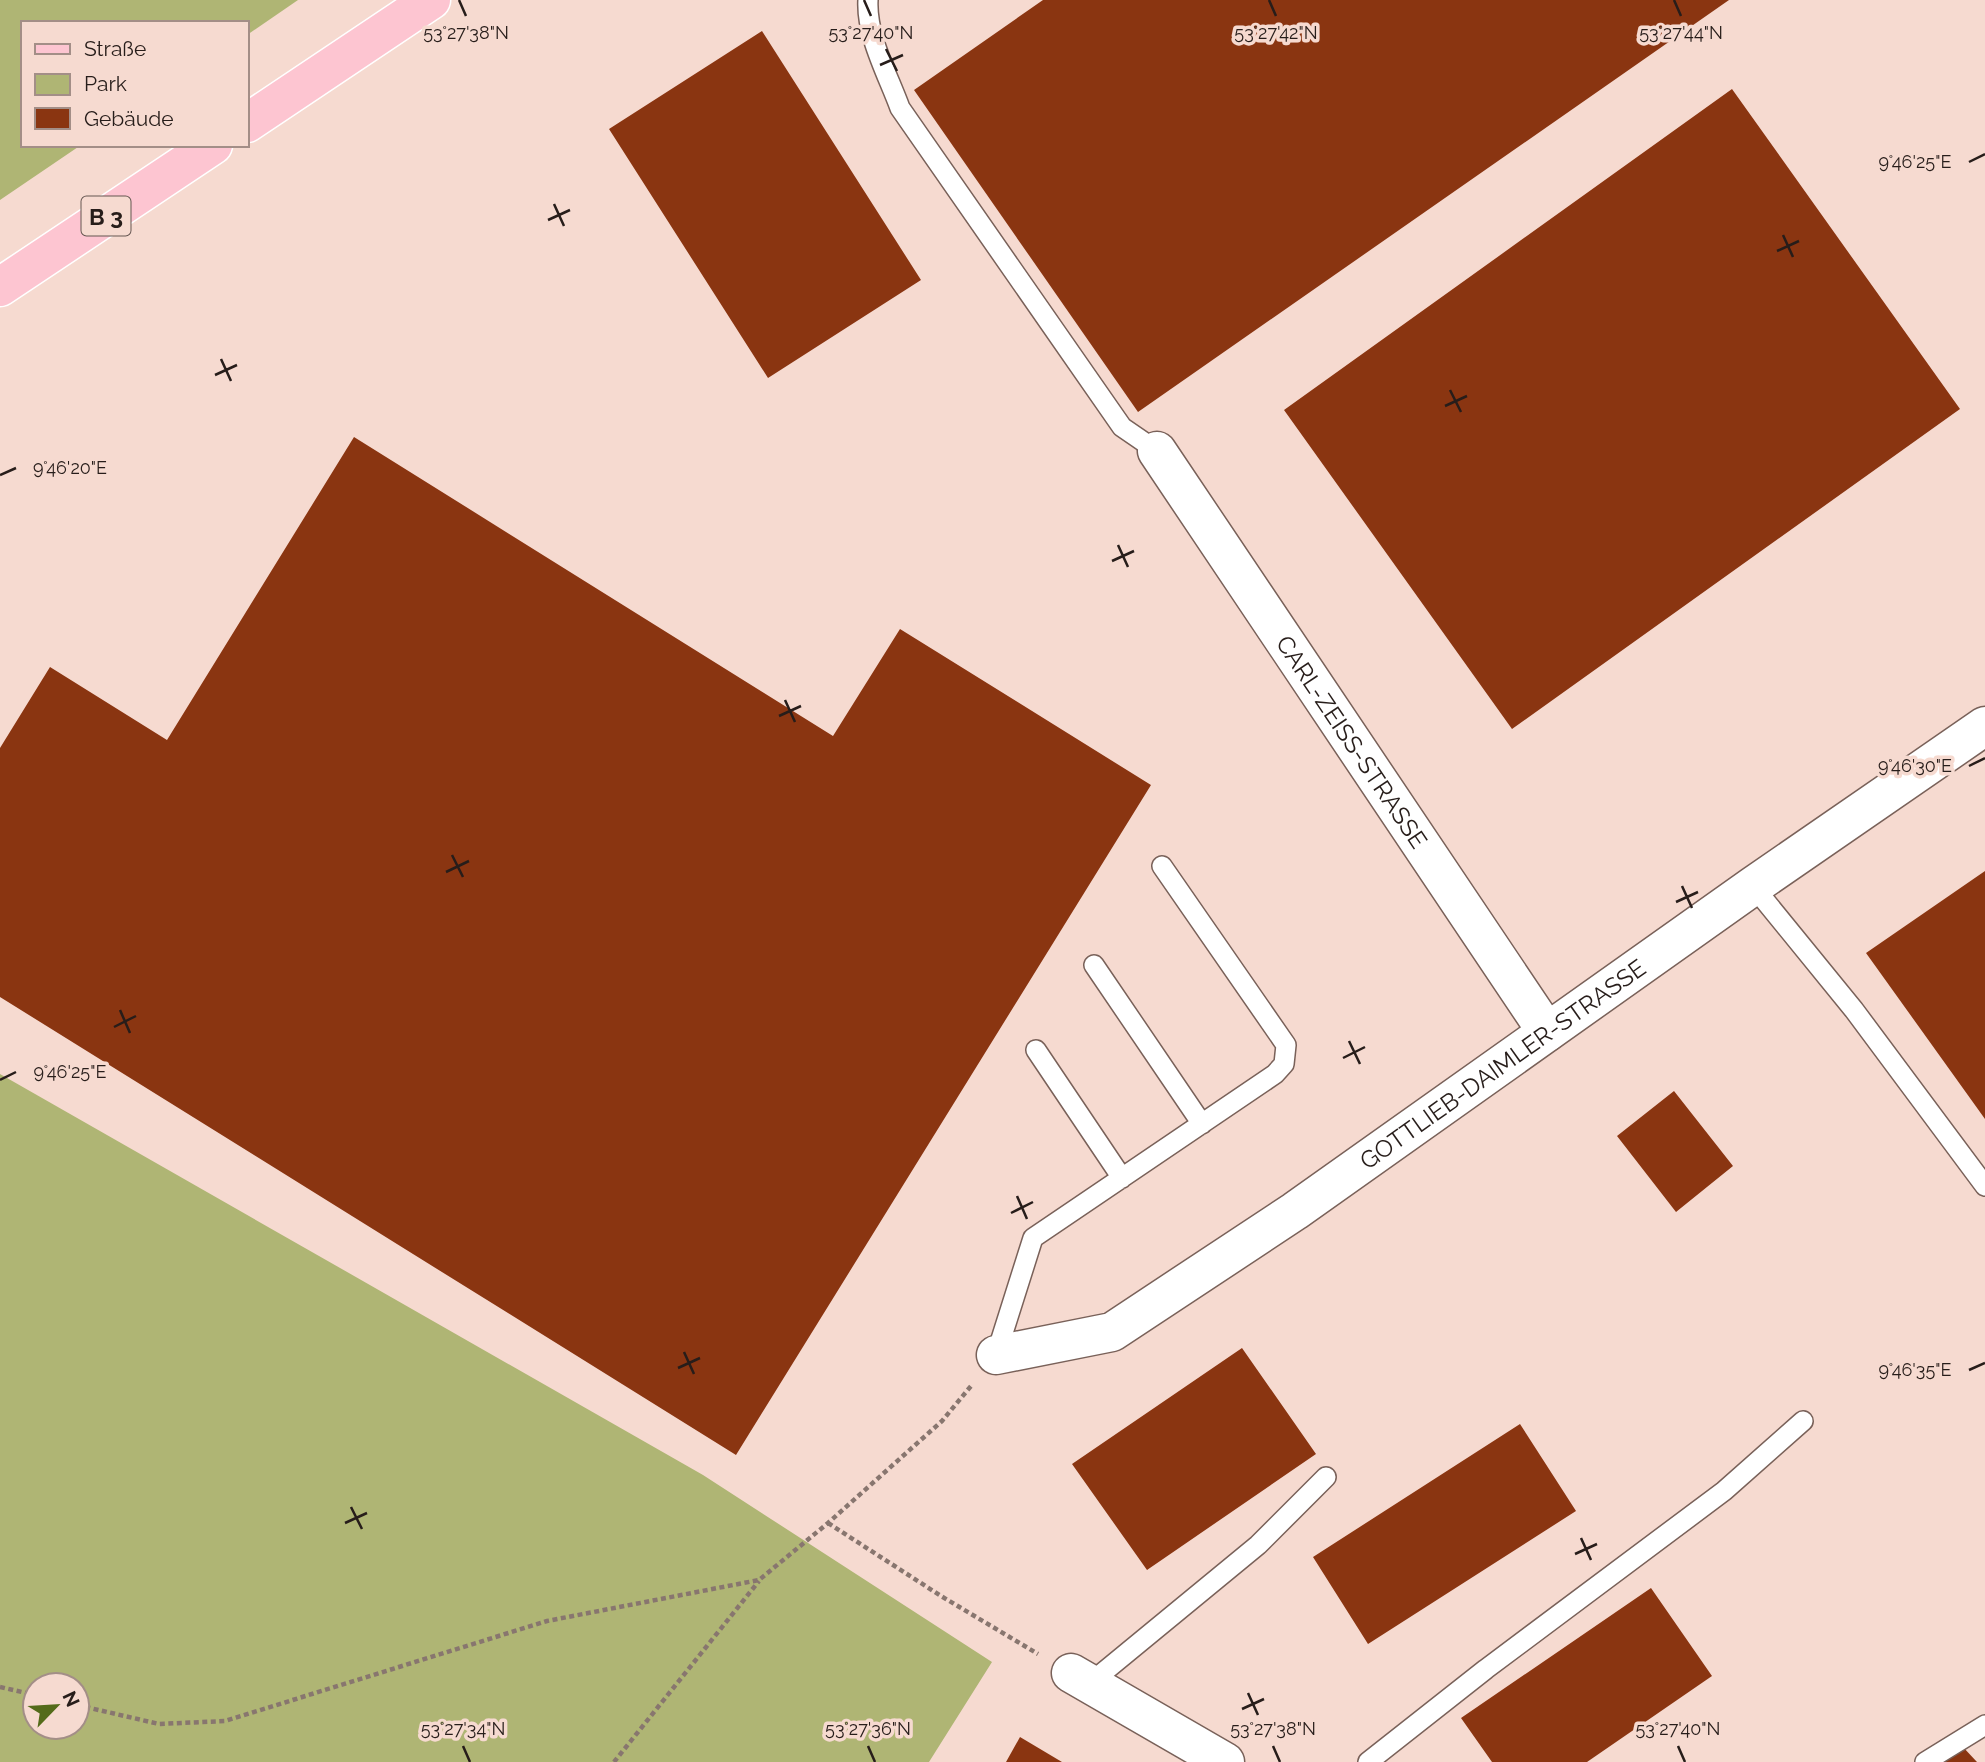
<svg xmlns="http://www.w3.org/2000/svg" width="1985" height="1762" font-family="Raleway,sans-serif">
<rect width="100%" height="100%" fill="#f6dad0"/>
<path fill="#afb574" fill-rule="evenodd" d="M0 0H298L247 35V23H23V145H81L0 200Z
M0 1074 703 1475 992 1662 929 1762H0ZM35 1685H77V1727H35Z"/>
<path fill="#8a3511" d="M1043 0H1729L1138 412 914 90Z
M762 31 921 280 768 378 609 129Z
M1732 89 1960 409 1512 729 1284 410Z
M354 437 833 736 900 629 1151 785 736 1455 0 997V748L50 667 167 740Z
M1985 871V1119L1866 953Z
M1674 1091 1733 1166 1676 1212 1617 1136Z
M1242 1348 1316 1454 1147 1570 1072 1464Z
M1520 1424 1576 1511 1368 1644 1313 1557Z
M1651 1588 1712 1676 1587 1762H1492L1461 1718Z
M1020 1737 1062 1762H1006Z
M1962 1746 1977 1762H1938Z"/>
<g fill="none" stroke-linecap="round" stroke-linejoin="round">
<g stroke="#796159" stroke-width="22">
<path id="service" d="M868 0C866 36 888 75 900 108L1122 427 1157 451
M1753 886 1854 1010 1985 1186
M1094 965 1202 1124
M1036 1050 1122 1178
M996 1355 1033 1238 1275 1074 1284 1064 1286 1045 1162 866
M1089 1684 1258 1545 1326 1477
M1368 1762 1486 1669 1724 1491 1803 1421
M1925 1762 1985 1725"/>
</g>
<g stroke="#796159" stroke-width="41">
<g id="minor">
<path id="s1" d="M1157 451 1547 1032"/>
<path id="s2" d="M996 1355 1112 1332 1295 1211 1753 886 1985 726"/>
<path d="M1071 1673 1225 1762"/>
</g>
</g>
<g stroke="#fff" stroke-width="41">
<path id="primary" d="M247 123 431 0
M0 287 213 145"/>
</g>
<path stroke="#88766f" stroke-width="4.5" stroke-dasharray="5 3.5" stroke-linecap="butt" d="M828 1523 941 1596 1038 1654
M0 1687 35 1695
M77 1705 159 1724 225 1721 547 1621 759 1580 828 1523 942 1421 971 1386
M614 1762 759 1581"/>
<use href="#service" stroke="#fff" stroke-width="19"/>
<use href="#minor" stroke="#fff" stroke-width="38"/>
<use href="#primary" stroke="#fdc5d1" stroke-width="38"/>
</g>
<path fill="none" stroke="#271d1a" stroke-width="2.5" d="M459 0 466 16M864 0 871 16M1269 0 1276 16M1674 0 1681 16M886 49 897 71M880 65 903 55M1969 162 1985 154M554 204 564 226M548 220 570 210M1783 235 1793 257M1777 251 1799 241M221 359 231 381M215 375 237 365M1450 390 1461 412M1445 406 1467 396M0 475 16 468M1118 545 1128 567M1112 561 1134 551M785 700 795 722M779 716 801 706M1969 766 1985 758M452 855 463 877M446 872 469 861M1682 886 1692 908M1676 902 1698 892M120 1010 130 1033M114 1027 136 1016M1349 1041 1360 1064M1343 1058 1365 1047M0 1080 16 1072M1017 1196 1027 1219M1011 1213 1033 1202M684 1352 694 1374M678 1368 700 1358M1969 1370 1985 1363M351 1507 362 1529M345 1523 367 1513M1581 1538 1591 1560M1575 1554 1597 1544M1248 1693 1258 1715M1242 1709 1264 1699M463 1746 470 1762M868 1746 875 1762M1273 1746 1280 1762M1678 1746 1685 1762"/>
<g text-anchor="middle" dominant-baseline="central" stroke-width="7" stroke-linejoin="round" paint-order="stroke">
<rect fill="#f6dad0" stroke="#655651" stroke-width="2" x="81.5" y="196.5" width="49" height="39" rx="5"/>
<g font-size="23" font-weight="bold" fill="#271d1a">
<text x="106" y="216">B 3</text>
</g>
<g font-size="24" fill="#271d1a" stroke="#f6dad0">
<text stroke="none"><textPath href="#s1" startOffset="350">CARL-ZEISS-STRASSE</textPath></text>
<text stroke="none"><textPath href="#s2" startOffset="592">GOTTLIEB-DAIMLER-STRASSE</textPath></text>
</g>
</g>
<g font-size="18" text-anchor="middle" fill="#271d1a" stroke="#f6dad0" stroke-width="7" stroke-linejoin="round" paint-order="stroke">
<text x="466" y="39">53°27'38"N</text>
<text x="871" y="39">53°27'40"N</text>
<text x="1276" y="39">53°27'42"N</text>
<text x="1681" y="39">53°27'44"N</text>
<text x="1915" y="168">9°46'25"E</text>
<text x="70" y="474">9°46'20"E</text>
<text x="1915" y="772">9°46'30"E</text>
<text x="70" y="1078">9°46'25"E</text>
<text x="1915" y="1376">9°46'35"E</text>
<text x="868" y="1735">53°27'36"N</text>
<text x="1273" y="1735">53°27'38"N</text>
<text x="463" y="1735">53°27'34"N</text>
<text x="1678" y="1735">53°27'40"N</text>
</g>
<rect x="21" y="21" width="228" height="126" fill="#f6dad0" stroke="#a38e87" stroke-width="2"/>
<rect x="35" y="44" width="35" height="10" fill="#fdc5d1" stroke="#a38e87" stroke-width="2"/>
<text x="84" y="56" font-size="21" fill="#271d1a">Straße</text>
<rect x="35" y="74" width="35" height="21" fill="#afb574" stroke="#a38e87" stroke-width="2"/>
<text x="84" y="91" font-size="21" fill="#271d1a">Park</text>
<rect x="35" y="108" width="35" height="21" fill="#8a3511" stroke="#a38e87" stroke-width="2"/>
<text x="84" y="126" font-size="21" fill="#271d1a">Gebäude</text>
<g transform="translate(56 1706) rotate(65)"><circle r="33" fill="#f6dad0" stroke="#a38e87" stroke-width="2"/>
<path d="M0-5L12 26L0 18L-12 26Z" fill="#546b1a"/>
<text y="-10" font-size="19" font-weight="bold" text-anchor="middle" fill="#271d1a">N</text>
</g>
</svg>
